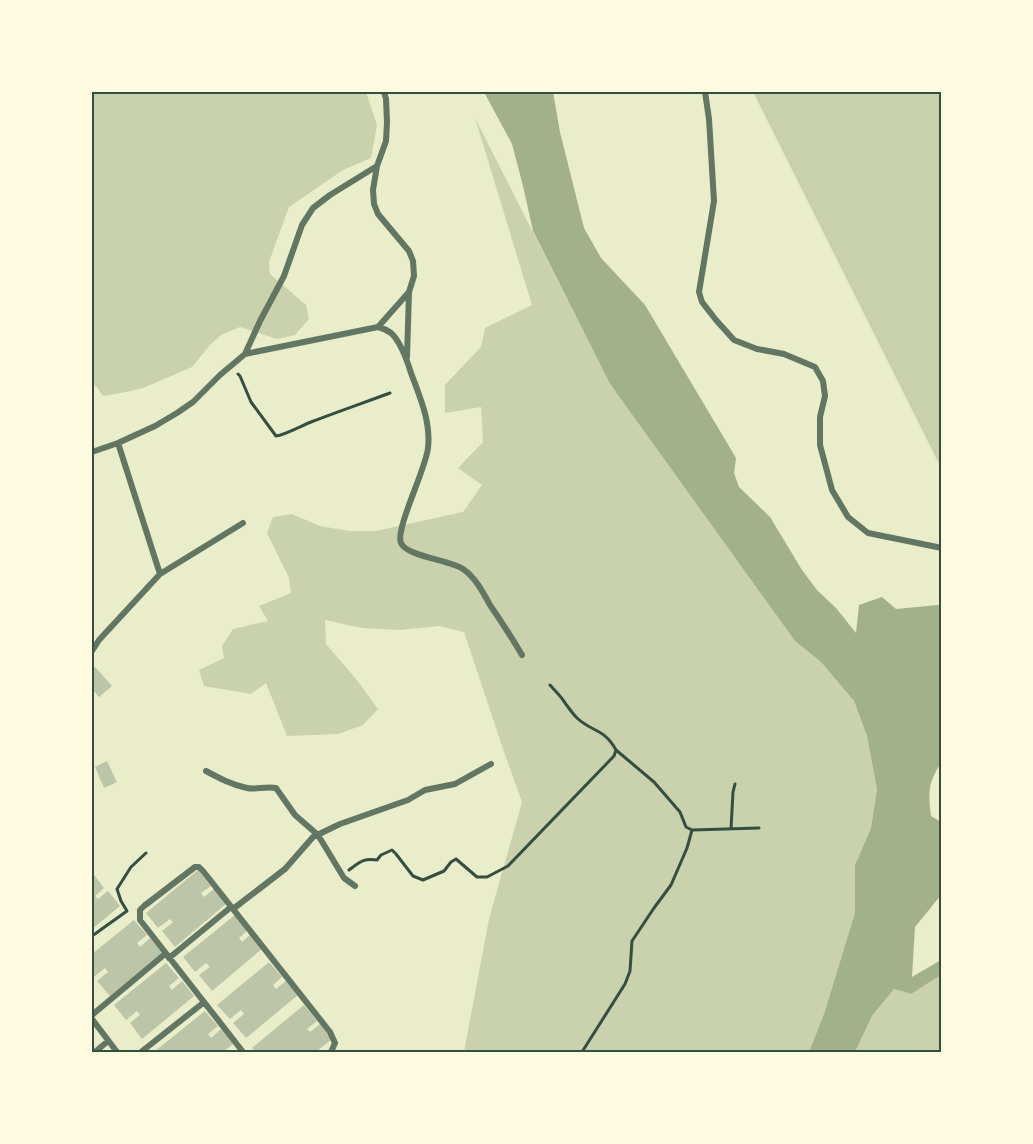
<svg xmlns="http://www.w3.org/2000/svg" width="1033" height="1144" font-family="Roboto,sans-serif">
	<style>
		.green { fill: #cad2ad }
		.water { fill: #a3b18a }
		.building { fill: #bcc5a7 }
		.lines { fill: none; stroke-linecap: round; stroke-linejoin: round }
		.path { stroke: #344e41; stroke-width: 3 }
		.minor { stroke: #617663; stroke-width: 6 }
		.neatline { fill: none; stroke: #344e41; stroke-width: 2 }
	</style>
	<rect width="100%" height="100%" fill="#e9edc9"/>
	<!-- green -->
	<path class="green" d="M92 92H366L377 125 371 158 343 170 289 207 269 262 270 274 306 305 309 319 295 335 277 339 240 327 221 335 210 345 192 367 143 388 121 393 103 396 96 386 92 387Z
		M753 92H941V468Z
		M475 118 610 384 795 641 821 662 854 701 867 736 877 789 871 828 855 865 856 913 825 1011 809 1052H464L489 919 522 802 503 749 464 632 439 626 400 630 362 628 325 620 326 644 357 680 378 709 363 725 338 734 287 736 266 683 251 694 204 686 199 670 224 658 222 646 233 629 268 621 259 606 291 593 289 578 267 533 273 517 292 514 320 526 349 531H376L463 512 482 485 458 468 483 442 481 407 445 413V385L481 347 485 328 532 305Z
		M941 975V1052H855L872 1016 894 989 911 994Z"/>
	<!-- water -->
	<path class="water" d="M484 92H553L560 132 584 228 601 258 645 305 736 458 734 473 739 487 770 517 802 570 817 590 836 608 856 633 859 605 882 597 896 609 938 605 941 606V763C928 783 928 792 931 816L941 822V895L915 927 912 977 941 960V975L911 994 894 989 872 1016 855 1052H809L825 1011 855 913V865L871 828 877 789 867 736 854 701 821 662 795 641 610 384 533 231 523 186 512 144Z"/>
	<!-- building -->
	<path class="building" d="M95 667 112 686 99 697 92 689V670Z
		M107 761 117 782 104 788 95 767Z
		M198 870 211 886 201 893 204 897 214 889 226 904 175 947 162 931 173 922 170 919 158 928 146 913Z
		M92 872 104 888 95 896 98 899 108 891 120 906 92 929Z
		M235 915 248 930 239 938 242 942 251 934 263 948 212 991 199 975 210 967 206 963 195 972 183 957Z
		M134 920 147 935 137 943 140 947 150 938 162 953 110 996 97 981 108 972 105 968 94 977 92 974V954Z
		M269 962 282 977 273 985 276 989 286 981 298 995 246 1038 233 1023 244 1014 241 1010 230 1019 217 1005Z
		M166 963 179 978 169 986 172 990 182 981 194 996 142 1039 130 1023 140 1015 137 1011 126 1020 114 1005Z
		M304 1005 317 1021 307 1029 310 1032 320 1024 332 1039 316 1052H256L252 1048Z
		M205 1011 218 1026 208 1034 211 1038 221 1029 233 1044 223 1052H154Z"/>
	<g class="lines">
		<!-- path -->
		<path class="path" d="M238 374 240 376 251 402 276 436C285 435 301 426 311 422 337 412 363 403 390 393
			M731 829 733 792 735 784
			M692 830 759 828
			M349 870C360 862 363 858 377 860L381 855 392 850 396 854 413 876 423 880 444 871 451 862 456 859 477 877H487L508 866 614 756 616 750C605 729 592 732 577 718 572 713 569 708 565 703 561 696 555 691 550 685
			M92 936 127 911 121 901 117 889 131 867 146 853
			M582 1052 625 984 630 971 632 941 654 908 671 885 687 848 692 830 686 827 680 812 654 782 616 750"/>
		<!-- minor -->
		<path class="minor" d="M705 92 709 119 714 201 699 292 702 302 716 320 734 340 757 349 784 354 815 367 823 381 825 396 820 417V445L832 490 848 517 868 533 942 548
			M378 327C382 328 387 330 391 333 401 342 407 360 411 373 420 397 431 422 428 448 426 469 395 529 401 543 406 556 449 560 463 569 475 577 483 592 490 605 501 621 512 638 522 655
			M245 354 378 327 409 292 414 276 413 261 409 251 378 214 374 204 373 190 377 166 386 141 387 122 386 99 384 92
			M407 357 409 292
			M118 443 160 574
			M92 452 118 443 155 426 177 413 193 402 220 375 245 354 260 321 284 276 302 225 313 208 330 195 377 166
			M92 651 99 640 160 574 243 523
			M206 771C219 778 232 785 247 788 256 790 265 786 276 788L295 815 318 835 344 878 355 886
			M233 909 285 869 313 837 340 824 408 800 425 790 455 784 491 764
			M169 958 231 907
			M92 1015 165 954
			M92 1019 117 1052
			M95 1052 108 1041
			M141 1052 203 1003
			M243 1052 140 920V910L144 906 195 867H199L203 871 330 1032 335 1043 331 1052"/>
	</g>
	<!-- border -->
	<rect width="1033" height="1144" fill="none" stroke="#fefae0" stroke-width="186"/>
	<rect x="93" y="93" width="847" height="958" class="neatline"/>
</svg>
